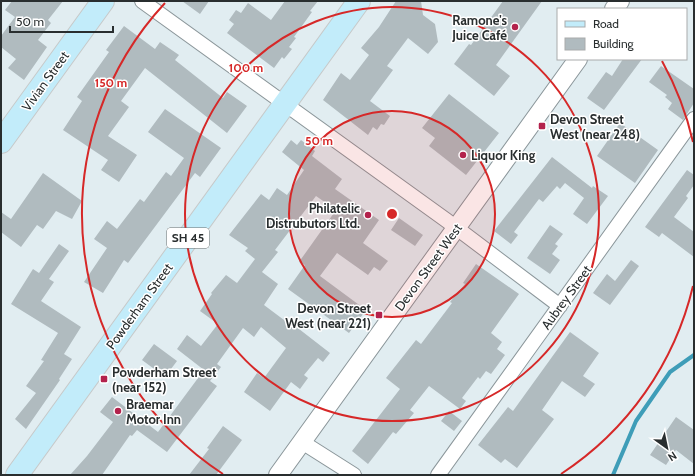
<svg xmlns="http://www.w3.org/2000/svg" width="695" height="476" font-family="Cabin,sans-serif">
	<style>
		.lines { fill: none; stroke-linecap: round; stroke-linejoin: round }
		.stream { stroke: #3e9db8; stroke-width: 4 }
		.building { fill: #b0bbbf }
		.minor-casing { stroke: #8b969a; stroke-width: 16 }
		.tertiary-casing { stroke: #8b969a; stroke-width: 20 }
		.primary-casing { stroke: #c7c9c9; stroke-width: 24 }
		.minor { stroke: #fff; stroke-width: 14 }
		.tertiary { stroke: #fff; stroke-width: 18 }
		.primary { stroke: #c2ecfa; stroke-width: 22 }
		.ring { fill: none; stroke: #d62828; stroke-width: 2 }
		.poi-dot { fill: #b3224c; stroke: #fff; stroke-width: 1.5 }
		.labels { text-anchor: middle; stroke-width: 3; stroke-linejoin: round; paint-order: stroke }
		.shield { fill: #fff; stroke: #696d6d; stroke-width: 1 }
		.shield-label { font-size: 12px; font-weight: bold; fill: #292e2f }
		.poi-label { font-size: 13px; font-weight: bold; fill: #292e2f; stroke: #fff; text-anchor: start }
		.street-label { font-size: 13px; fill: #292e2f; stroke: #fff }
		.centre { fill: #d62828; stroke: #fff; stroke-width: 2 }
		.ring-label { font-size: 12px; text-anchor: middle; font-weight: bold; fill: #d62828; stroke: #fff; stroke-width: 3; stroke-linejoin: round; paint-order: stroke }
	</style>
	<rect width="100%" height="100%" fill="#e1edf1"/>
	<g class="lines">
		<!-- stream -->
		<path class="stream" d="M613 475 636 421 670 372 694 355"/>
	</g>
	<!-- building -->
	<path class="building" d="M12 1H63L48 20 51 23 38 40 47 47 24 80 8 68 16 59 1 47V36L15 17 5 10Z
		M182 1H209L200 14Z
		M285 1H318L310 11 312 12 294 37 296 38 289 47 292 49 284 59 282 57 274 68 227 33 234 24 229 20 236 10 241 13 248 3 271 20Z
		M396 1H421L423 15 435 24 438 42 428 54 408 38 387 66 393 70 370 101 390 116 384 125 381 124 377 130 373 127 368 135 323 100 341 73 350 80 369 55 361 48 379 27Z
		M503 1H542L496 65 510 76 494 96 454 64 469 44 471 45Z
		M124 26 155 49 160 42 179 55 175 60 223 98 227 92 247 106 227 133 145 68 121 101 129 107 108 136 137 155 119 182 101 170 108 160 63 130 82 101 77 97 109 52 106 50Z
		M623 59H642L604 110 587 98 606 72 612 76Z
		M661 66 694 89V103L683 120 668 109 672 103 665 97 667 95 649 82Z
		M449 94 499 133 466 175 429 146 435 138 422 128Z
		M165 109 221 148 200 177 195 173 128 263 124 260 103 293 84 282 107 248 94 239 107 221 117 229 140 199 144 202 166 172 171 176 184 158 148 132Z
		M620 123 658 150 635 183 597 156Z
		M291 140 297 145 301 140 315 151 312 156 342 179 335 189 379 220 363 243 388 261 380 271 374 267 368 275 337 253 320 276 366 310 349 333 288 289 305 265 299 262 336 210 316 196 275 250 278 252 262 272 278 284 264 305 288 323 290 322 330 353 323 362 318 358 304 375 308 378 300 389 291 382 270 411 244 392 257 373 264 378 286 348 261 327 254 337 243 328 217 364 221 367 210 381 217 386 167 452 137 430 132 436 130 435 102 475H70L87 456 113 422 100 412 112 397 158 432 204 370 177 349 187 335 201 346 218 324 200 311 212 294 211 293 226 275 237 283 255 259 245 251 248 248 229 235 261 194 269 200 277 188 287 195 304 170 282 152Z
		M552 157 592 188 593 186 608 196 587 224 573 214 584 198 565 183 560 189 557 186 543 202 539 199 514 232 518 235 511 244 494 231Z
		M687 170 694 175V185L686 196 688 198 674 217 694 232V257L662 233 659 237 645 227Z
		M43 173 82 201 72 219 56 211 43 229 37 225 21 247 1 232V212L11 219Z
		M399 218 423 235 415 246 391 230Z
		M550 225 563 234 555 244 558 246 552 254 560 260 550 274 527 258Z
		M59 244 69 251 49 279 54 282 41 301 81 327 64 354 72 359 59 379 60 380 26 429 15 419 36 393 26 386 44 361 41 360 58 333 11 304 33 269 39 273Z
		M631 260 639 266 610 305 593 293 607 274 615 281Z
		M476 264 519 294 491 333 502 342 497 349 505 355 491 374 486 371 480 379 478 377 462 398 466 401 460 409 429 386 410 410 414 413 396 434 393 432 368 464 352 451 400 389 386 378 416 340 421 344 452 303 450 302 465 284 463 283Z
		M570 332 599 353 583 376 595 384 585 397 562 381 542 410 554 419 517 468 505 459 501 463 478 445 508 407 513 411Z
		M154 344 177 361 165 377 142 360Z
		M449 411 462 421 454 431 441 421Z
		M676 417 694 430V464L676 450 666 465 650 455Z
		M223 426 242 440 216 475H189L209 449 207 448Z"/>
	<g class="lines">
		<!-- minor casing -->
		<g class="minor-casing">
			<path id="minor" d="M142 1 446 220 560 306
				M302 442 354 475
				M438 475 694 119"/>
		</g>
		<!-- tertiary casing -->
		<g class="tertiary-casing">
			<path id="tertiary" d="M614 9 620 1
				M278 475 578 59"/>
		</g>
		<!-- primary casing -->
		<g class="primary-casing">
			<path id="primary" d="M1 142 103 1
				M17 475 359 1"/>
		</g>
		<!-- minor -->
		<use href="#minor" class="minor"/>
		<!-- tertiary -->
		<use href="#tertiary" class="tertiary"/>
		<!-- primary -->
		<use href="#primary" class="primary"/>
	</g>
	<!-- distance rings -->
	<circle cx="392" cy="214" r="103" fill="#d62828" fill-opacity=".12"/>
	<g class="ring">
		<circle cx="392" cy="214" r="103"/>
		<circle cx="392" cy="214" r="207"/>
		<path d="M693 286A310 310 0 0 1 561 474M223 474A310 310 0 0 1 165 3M662 61A310 310 0 0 1 693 142"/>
	</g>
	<!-- markers -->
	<g class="poi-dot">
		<circle cx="515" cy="27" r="4"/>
		<rect x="538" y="122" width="8" height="8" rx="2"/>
		<circle cx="463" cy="155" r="4"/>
		<circle cx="368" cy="215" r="4"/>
		<rect x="375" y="311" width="8" height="8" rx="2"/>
		<rect x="100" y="375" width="8" height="8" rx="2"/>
		<circle cx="118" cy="411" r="4"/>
	</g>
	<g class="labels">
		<!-- shield labels -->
		<rect class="shield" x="167" y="228" width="42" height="20" rx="3"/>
		<g class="shield-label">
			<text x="188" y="242">SH 45</text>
		</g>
		<!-- poi labels -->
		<g class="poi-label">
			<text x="507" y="25" text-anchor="end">Ramone's<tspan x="507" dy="15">Juice Café</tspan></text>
			<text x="550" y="124">Devon Street<tspan x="550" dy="15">West (near 248)</tspan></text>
			<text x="471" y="160">Liquor King</text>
			<text x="360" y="213" text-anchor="end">Philatelic<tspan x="360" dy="15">Distrubutors Ltd.</tspan></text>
			<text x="371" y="313" text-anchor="end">Devon Street<tspan x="371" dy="15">West (near 221)</tspan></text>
			<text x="112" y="377">Powderham Street<tspan x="112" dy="15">(near 152)</tspan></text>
			<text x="126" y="409">Braemar<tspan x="126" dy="15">Motor Inn</tspan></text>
		</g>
		<!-- street labels -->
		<g class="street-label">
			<text transform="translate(45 81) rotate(-54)" y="5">Vivian Street</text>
			<text transform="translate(428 267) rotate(-54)" y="5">Devon Street West</text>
			<text transform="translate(566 297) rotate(-54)" y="5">Aubrey Street</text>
			<text transform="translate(139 306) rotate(-54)" y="5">Powderham Street</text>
		</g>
	</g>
	<circle cx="392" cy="214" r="6" class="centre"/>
	<g class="ring-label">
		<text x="246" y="72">100 m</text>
		<text x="111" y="87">150 m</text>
		<text x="319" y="145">50 m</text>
	</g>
	<!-- border -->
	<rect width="695" height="476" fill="none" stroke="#292e2f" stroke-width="4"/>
	<!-- legend -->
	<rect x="557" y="8" width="130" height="52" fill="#ffffff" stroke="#a9abac"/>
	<rect x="565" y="21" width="20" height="6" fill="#c2ecfa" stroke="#a9abac"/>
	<text x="593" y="28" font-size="12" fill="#292e2f">Road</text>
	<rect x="565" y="38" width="20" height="12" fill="#b0bbbf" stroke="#a9abac"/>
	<text x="593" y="48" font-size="12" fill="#292e2f">Building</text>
	<!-- north arrow -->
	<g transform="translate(667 448) rotate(147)" stroke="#ffffff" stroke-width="3" paint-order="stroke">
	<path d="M0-3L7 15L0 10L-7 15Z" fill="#292e2f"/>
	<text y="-6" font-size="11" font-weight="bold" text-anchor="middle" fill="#292e2f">N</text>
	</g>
	<!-- scale -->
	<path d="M10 26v6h103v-6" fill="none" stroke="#292e2f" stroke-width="2"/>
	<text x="16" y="26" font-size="12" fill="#292e2f" stroke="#ffffff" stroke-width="3" paint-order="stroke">50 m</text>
</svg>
